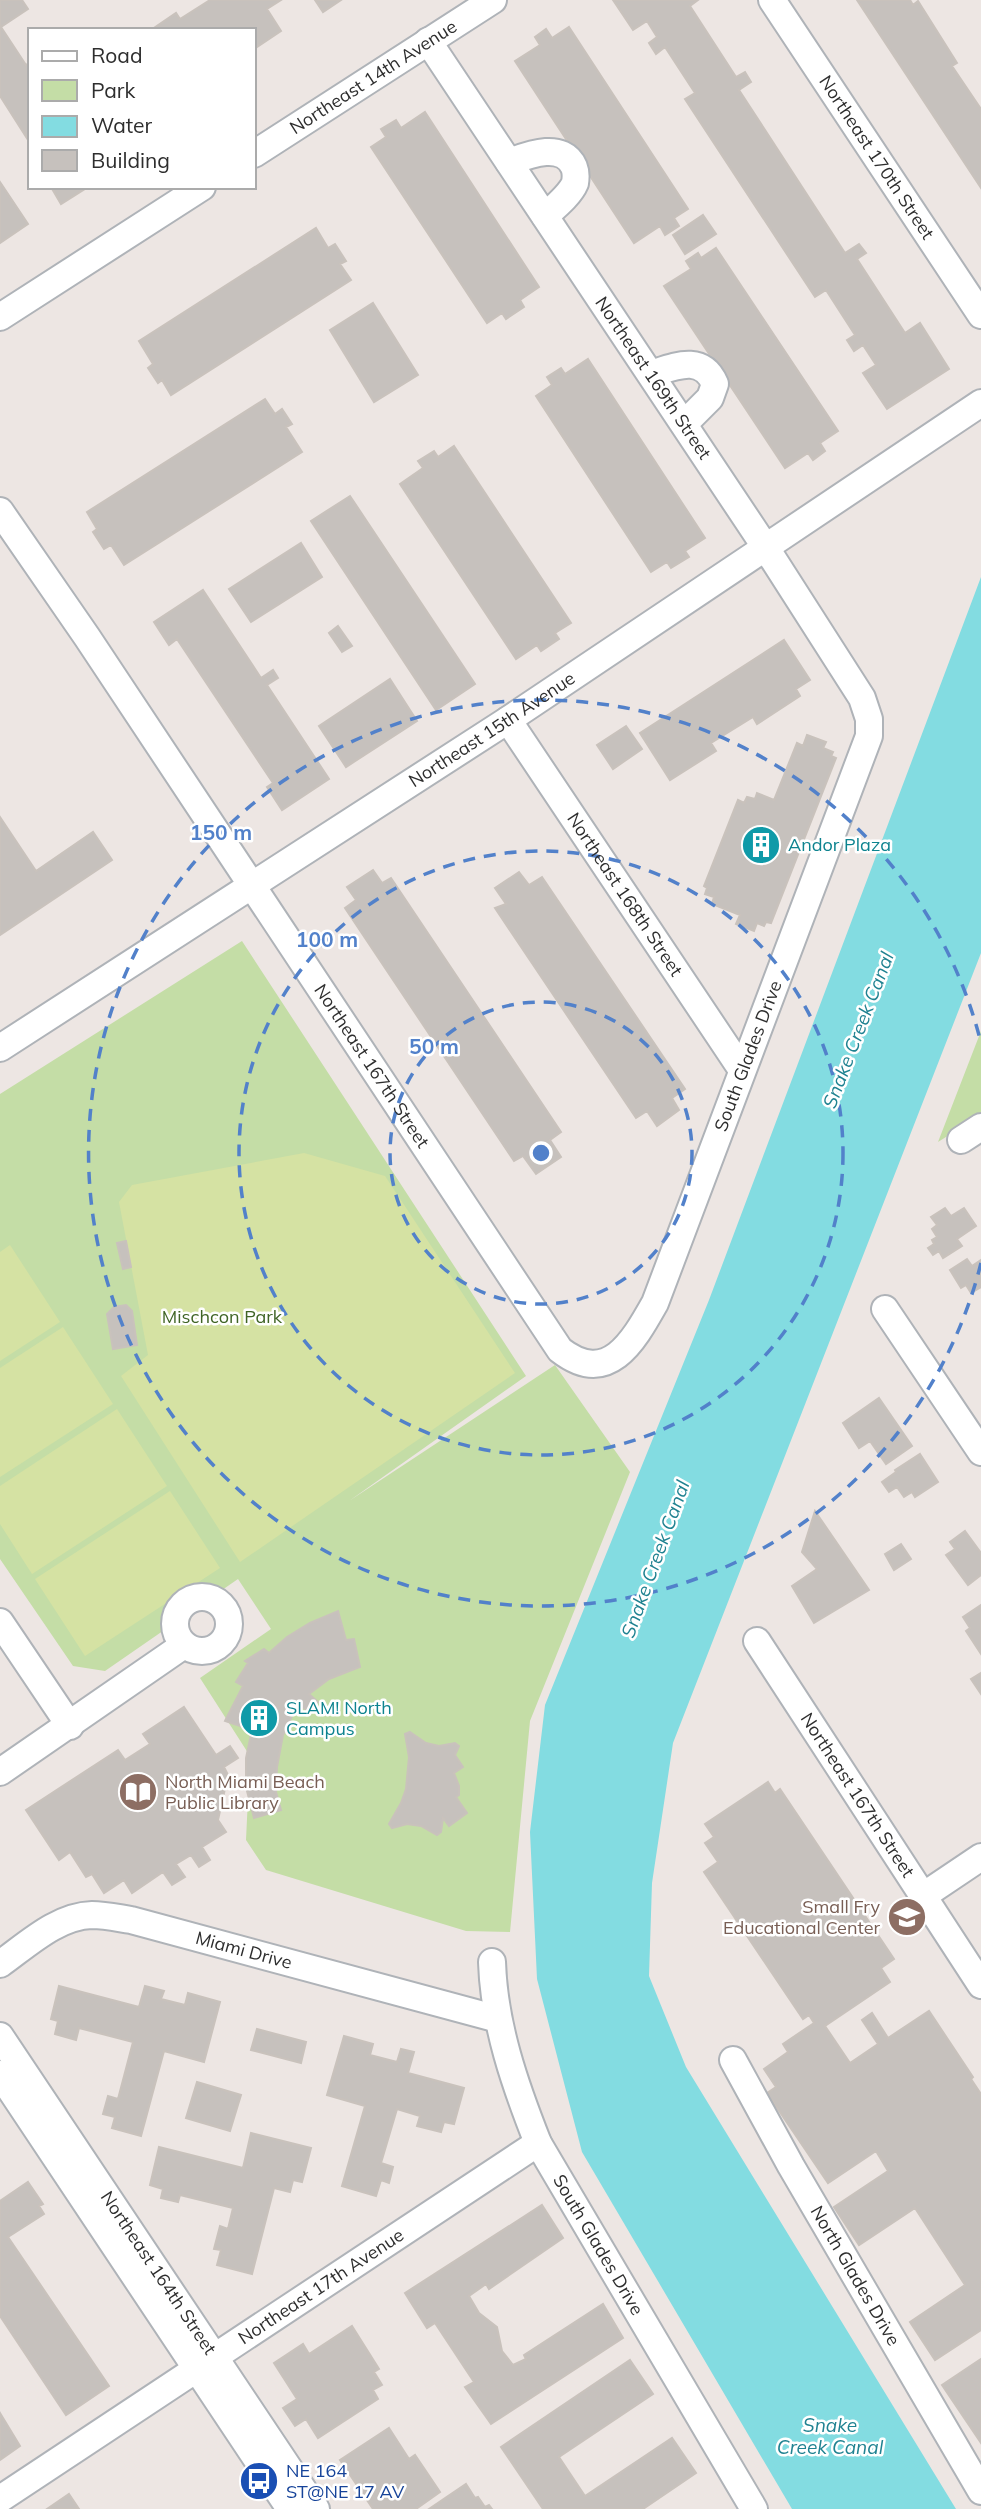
<svg xmlns="http://www.w3.org/2000/svg" width="981" height="2509" font-family="Mulish,sans-serif">
	<style>
		.green { fill: #c4dda6 }
		.pitch { fill: #d5e2a3 }
		.water { fill: #83dce1 }
		.building { fill: #c6c1bd; stroke: #c9c2bc; stroke-width: 2 }
		.lines { fill: none; stroke-linecap: round; stroke-linejoin: round }
		.minor-casing { stroke: #afb3b8; stroke-width: 30 }
		.minor { stroke: #fff; stroke-width: 26 }
		.ring { fill: none; stroke: #5281ca; stroke-width: 3.5; stroke-dasharray: 12 9 }
		.labels { text-anchor: middle; stroke-width: 5; stroke-linejoin: round; paint-order: stroke }
		.street-label { font-size: 18px; fill: #2e2e2e; stroke: #fff }
		.culture-label { font-size: 18px; fill: #0d838f; stroke: #fff; text-anchor: start }
		.park-label { font-size: 18px; fill: #3f6425; stroke: #fff }
		.education-label { font-size: 18px; fill: #785e54; stroke: #fff; text-anchor: start }
		.transit-label { font-size: 18px; fill: #164399; stroke: #fff; text-anchor: start }
		.water-label { font-size: 19px; font-style: italic; fill: #1f8291; stroke: #fff }
		.centre { fill: #5281ca; stroke: #fff; stroke-width: 3.5 }
		.ring-label { font-size: 21px; text-anchor: middle; font-weight: bold; fill: #5281ca; stroke: #fff; stroke-width: 5; stroke-linejoin: round; paint-order: stroke }
	</style>
	<rect width="100%" height="100%" fill="#ede6e3"/>
	<!-- green -->
	<path class="green" d="M242 941 526 1376 349 1501 555 1365 630 1472 530 1721 510 1932 466 1931 266 1870 246 1840 250 1756 200 1678 271 1629 238 1579 105 1671 73 1666 0 1559V1094Z
		M981 1031V1115L938 1142Z"/>
	<!-- pitch -->
	<path class="pitch" d="M304 1153 385 1176 515 1373 240 1562 121 1376 148 1355 119 1202 132 1185Z
		M10 1245 60 1322 0 1361V1252Z
		M63 1327 113 1404 0 1477V1368Z
		M117 1409 167 1486 32 1574 0 1524V1486Z
		M170 1491 220 1568 85 1656 35 1579Z"/>
	<!-- water -->
	<path class="water" d="M981 577V953L673 1743 652 1883 649 1976 686 2067 956 2509H792L582 2152 537 1979 530 1832 545 1705 709 1300Z"/>
	<!-- building -->
	<path class="building" d="M0 0H22L28 9 1 27 26 65 30 63V143L0 96Z
		M210 0H281L267 9 281 31 254 49V30H240L239 28 236 30H151L176 13 180 19Z
		M315 0H341L323 12Z
		M613 0H698L690 6 736 77 745 72 751 82 739 90 845 253 859 244 866 253 857 259 905 333 920 323 949 369 887 409 863 373 876 365 863 345 854 351 847 340 855 335 826 290 815 297 685 99 695 93 665 47 656 54 649 43 657 37 647 21 633 30Z
		M857 0H910L913 5 918 1 957 63 952 66 981 109V188Z
		M569 27 688 209 674 218 679 226 665 235 660 226 634 243 515 61 540 45 535 37 546 29 552 38Z
		M425 112 539 287 520 300 524 307 506 319 502 313 487 323 371 147 386 137 381 129 396 120 401 128Z
		M0 182 28 224 0 243Z
		M51 187H88L61 204Z
		M703 215 716 234 685 254 673 235Z
		M316 228 328 248 335 244 346 261 340 264 351 280 171 395 162 380 158 383 148 368 153 364 139 341Z
		M716 248 838 431 820 443 825 451 813 460 808 453 785 468 664 286 691 269 686 261 698 253 701 258Z
		M373 303 418 375 374 402 330 330Z
		M588 359 705 538 685 551 689 557 671 568 667 562 651 572 536 396 552 385 547 377 561 368 565 374Z
		M265 399 275 414 282 409 292 424 286 427 302 452 124 565 111 545 104 549 93 532 97 529 87 512Z
		M454 446 571 623 555 633 559 639 541 651 537 645 516 659 400 484 423 468 418 461 434 451 438 457Z
		M350 496 475 684 436 710 311 521Z
		M301 543 322 577 251 622 229 589Z
		M203 590 261 678 273 670 278 678 267 685 329 779 282 810 267 787 273 783 177 639 169 645 154 622Z
		M338 626 352 646 342 652 329 633Z
		M784 640 810 680 796 689 800 696 757 724 753 717 711 743 716 751 670 780 640 733Z
		M390 679 417 721 346 767 319 726Z
		M626 726 642 749 613 769 597 745Z
		M807 735 826 742 823 748 833 752 831 756 836 758 771 923 766 922 764 926 757 923 754 931 736 924 740 915 712 904 714 897 705 894 707 888 704 886 738 800 744 803 747 797 755 799 757 793 774 800 797 743 803 746Z
		M0 817 36 871 93 832 112 860 0 935Z
		M373 870 382 883 391 878 561 1132 550 1140 561 1157 536 1174 523 1156 514 1161 345 908 356 900 347 887Z
		M519 872 529 885 542 877 685 1089 672 1098 679 1110 657 1126 647 1111 636 1118 495 908 506 904 495 888Z
		M945 1208 951 1216 964 1208 976 1226 957 1239 962 1246 943 1258 939 1251 933 1255 928 1248 934 1244 932 1240 937 1237 932 1229 937 1225 931 1217Z
		M126 1241 131 1267 123 1269 117 1243Z
		M967 1259 972 1266 981 1260V1287L971 1293 966 1285 961 1288 950 1270Z
		M126 1305 132 1311 137 1345 113 1349 107 1314 114 1307Z
		M879 1398 912 1446 886 1464 870 1441 859 1448 843 1423Z
		M920 1454 938 1482 915 1497 912 1492 904 1497 897 1487 889 1492 882 1482 896 1472 895 1470Z
		M815 1511 869 1590 814 1623 792 1586 817 1569 802 1552Z
		M965 1531 981 1553V1575L968 1585 946 1555 955 1549 950 1542Z
		M901 1544 911 1559 894 1570 885 1554Z
		M981 1605V1654L966 1631 970 1628 963 1617Z
		M338 1611 346 1640 354 1639 360 1667 329 1679 309 1694 318 1702 310 1712 300 1706 293 1714 283 1735 277 1767 276 1792 281 1810 254 1818 246 1787V1758L252 1730 225 1721 243 1686 236 1682 248 1663 245 1661 264 1649 269 1653 287 1637 310 1623Z
		M981 1673V1694L971 1679Z
		M184 1707 216 1755 230 1746 238 1758 224 1767 228 1775 218 1820 226 1832 202 1847 210 1860 199 1867 191 1855 176 1864 185 1877 172 1885 163 1872 132 1893 124 1880 104 1893 92 1874 86 1877 70 1852 59 1860 26 1810 118 1750 125 1760 150 1744 143 1734Z
		M410 1732 426 1743 439 1746 455 1743 459 1746 455 1755 463 1767 454 1773 459 1786V1795L456 1797 467 1813 449 1826 443 1818 441 1832 437 1835 421 1826 407 1824 392 1828 389 1824 401 1803 406 1789 409 1757 405 1734Z
		M768 1782 775 1793 780 1789 894 1959 881 1968 890 1982 825 2026 850 2063 878 2044 862 2020 872 2013 888 2038 929 2011 973 2077 971 2079 981 2094V2330L935 2360 910 2322 965 2285 915 2208 859 2245 834 2207 888 2171 876 2151 828 2183 767 2093 776 2087 764 2069 788 2052 783 2044 814 2023 809 2015 803 2019 704 1872 718 1862 705 1843 714 1837 705 1824Z
		M59 1986 139 2007 145 1986 164 1991 161 1999 185 2005 188 1993 220 2002 204 2062 164 2051 141 2136 112 2128 115 2117 103 2114 108 2096 118 2099 133 2042 79 2028 76 2040 55 2034 58 2021 51 2019Z
		M257 2029 306 2042 301 2063 251 2050Z
		M344 2036 373 2044 370 2055 397 2062 401 2049 414 2052 408 2073 464 2088 454 2124 444 2122 441 2132 417 2126 420 2116 397 2109 381 2163 393 2167 389 2183 381 2180 376 2196 342 2186 365 2106 327 2095Z
		M197 2082 241 2095 230 2131 186 2118Z
		M251 2133 311 2148 302 2182 293 2180 290 2192 274 2188 252 2274 217 2265 221 2250 214 2249 220 2226 228 2229 233 2208 180 2195 178 2202 161 2198 163 2189 150 2185 159 2147 243 2168Z
		M28 2182 43 2204 39 2206 44 2214 8 2237 109 2386 66 2415 0 2316V2201Z
		M542 2205 563 2238 489 2289 486 2284 469 2296 479 2313 497 2327 502 2351 513 2365 526 2359 524 2355 603 2304 623 2338 491 2424 465 2387 474 2382 435 2323 427 2328 405 2293Z
		M352 2326 379 2369 374 2372 382 2385 373 2390 378 2399 318 2438 306 2419 295 2426 283 2408 297 2399 274 2363 303 2344 309 2354Z
		M981 2359V2443L942 2385Z
		M630 2360 653 2394 559 2457 585 2496 672 2438 696 2473 643 2509H543L501 2447Z
		M0 2413 20 2446 0 2460Z
		M389 2428 409 2459 415 2455 440 2492 416 2509H373L340 2460Z
		M466 2484 475 2498 478 2497 485 2507 489 2505 492 2509H429Z
		M69 2494 79 2509H47Z"/>
	<g class="lines">
		<!-- minor casing -->
		<g class="minor-casing">
			<g id="minor">
				<path id="s1" d="M772 0 981 315"/>
				<path id="s2" d="M254 154 493 0"/>
				<path d="M509 162C528 155 563 141 574 167 576 172 576 177 575 183 570 195 555 207 545 216"/>
				<path d="M0 317 202 187"/>
				<path d="M651 374C676 366 702 354 715 384L710 398 684 424"/>
				<path id="s3" d="M0 511 87 637 560 1350C608 1387 633 1342 655 1303L869 736V719L862 698 766 548 428 41"/>
				<path id="s4" d="M508 720 742 1070"/>
				<path id="s5" d="M0 1048 508 720 981 403"/>
				<path d="M961 1140 981 1127"/>
				<path d="M885 1309 981 1452"/>
				<circle cx="202" cy="1624" r="27"/>
				<path d="M0 1622 70 1726"/>
				<path id="s6" d="M757 1641 981 1985"/>
				<path d="M0 1772 184 1645"/>
				<path d="M923 1896 981 1857"/>
				<path id="s7" d="M492 1962C494 2025 515 2085 538 2143L754 2509"/>
				<path id="s8" d="M0 1964C27 1945 57 1916 92 1915 105 1915 118 1918 131 1920L498 2019"/>
				<path id="s9" d="M0 2036 316 2509"/>
				<path id="s10" d="M733 2060 791 2166 981 2491"/>
				<path d="M0 2074 290 2509"/>
				<path id="s11" d="M0 2499 538 2143"/>
			</g>
		</g>
		<!-- minor -->
		<use href="#minor" class="minor"/>
	</g>
	<!-- distance rings -->
	<g class="ring">
		<circle cx="541" cy="1153" r="151"/>
		<circle cx="541" cy="1153" r="302"/>
		<path d="M981 1263A453 453 0 1 1 981 1043"/>
	</g>
	<!-- icons -->
	<defs>
		<g id="building-disc" transform="scale(2.0125)"><circle r="9.5" fill="#0f9aa8" stroke="#fff"/><path d="M-4-6H4V6H1V3H-1V6H-4ZM-2.5-4.3h1.7v1.8h-1.7ZM.8-4.3h1.7v1.8H.8ZM-2.5-1h1.7V.8h-1.7ZM.8-1h1.7V.8H.8Z" fill="#fff"/></g>
		<g id="library-disc" transform="scale(2.0125)"><circle r="9.5" fill="#8d6e63" stroke="#fff"/><path d="M-6-4Q-3-5.5-.7-3.5V5Q-3 3-6 4ZM6-4Q3-5.5 .7-3.5V5Q3 3 6 4Z" fill="#fff"/></g>
		<g id="school-disc" transform="scale(2.0125)"><circle r="9.5" fill="#8d6e63" stroke="#fff"/><path d="M0-5L7-2L0 1L-7-2ZM-4 1L0 2.5L4 1V4Q0 6-4 4Z" fill="#fff"/></g>
		<g id="bus-disc" transform="scale(2.0125)"><circle r="9.5" fill="#1a4fb4" stroke="#fff"/><path d="M-5-6H5V4H4V6H2V4H-2V6H-4V4H-5ZM-3.5-4V0h7V-4ZM-3.5 1.2v1.5H-2V1.2ZM2 1.2v1.5H3.5V1.2Z" fill="#fff"/></g>
	</defs>
	<g fill-rule="evenodd">
		<use href="#building-disc" x="761" y="845"/>
		<use href="#building-disc" x="259" y="1718"/>
		<use href="#library-disc" x="138" y="1792"/>
		<use href="#school-disc" x="907" y="1917"/>
		<use href="#bus-disc" x="259" y="2481"/>
	</g>
	<g class="labels">
		<!-- street labels -->
		<g class="street-label">
			<text dy="6" stroke="none"><textPath href="#s2" startOffset="142">Northeast 14th Avenue</textPath></text>
			<text dy="6" stroke="none"><textPath href="#s1" startOffset="189">Northeast 170th Street</textPath></text>
			<text transform="translate(653 378) rotate(56)" y="6">Northeast 169th Street</text>
			<text dy="6" stroke="none"><textPath href="#s5" startOffset="586">Northeast 15th Avenue</textPath></text>
			<text dy="6" stroke="none"><textPath href="#s4" startOffset="210">Northeast 168th Street</textPath></text>
			<text dy="6" stroke="none"><textPath href="#s3" startOffset="1400">South Glades Drive</textPath></text>
			<text dy="6" stroke="none"><textPath href="#s3" startOffset="668">Northeast 167th Street</textPath></text>
			<text dy="6" stroke="none"><textPath href="#s6" startOffset="184">Northeast 167th Street</textPath></text>
			<text dy="6" stroke="none"><textPath href="#s8" startOffset="262">Miami Drive</textPath></text>
			<text dy="6" stroke="none"><textPath href="#s7" startOffset="306">South Glades Drive</textPath></text>
			<text dy="6" stroke="none"><textPath href="#s9" startOffset="285">Northeast 164th Street</textPath></text>
			<text dy="6" stroke="none"><textPath href="#s10" startOffset="248">North Glades Drive</textPath></text>
			<text dy="6" stroke="none"><textPath href="#s11" startOffset="385">Northeast 17th Avenue</textPath></text>
		</g>
		<!-- culture labels -->
		<g class="culture-label">
			<text x="788" y="851">Andor Plaza</text>
			<text x="286" y="1714">SLAM! North<tspan x="286" dy="21">Campus</tspan></text>
		</g>
		<!-- park labels -->
		<g class="park-label">
			<text x="222" y="1323">Mischcon Park</text>
		</g>
		<!-- education labels -->
		<g class="education-label">
			<text x="165" y="1788">North Miami Beach<tspan x="165" dy="21">Public Library</tspan></text>
			<text x="880" y="1913" text-anchor="end">Small Fry<tspan x="880" dy="21">Educational Center</tspan></text>
		</g>
		<!-- transit labels -->
		<g class="transit-label">
			<text x="286" y="2477">NE 164<tspan x="286" dy="21">ST@NE 17 AV</tspan></text>
		</g>
		<!-- water labels -->
		<g class="water-label">
			<text transform="translate(858 1030) rotate(-69)" y="7">Snake Creek Canal</text>
			<text transform="translate(655 1559) rotate(-70)" y="7">Snake Creek Canal</text>
			<text x="830" y="2432">Snake<tspan x="830" dy="22">Creek Canal</tspan></text>
		</g>
	</g>
	<circle cx="541" cy="1153" r="10" class="centre"/>
	<g class="ring-label">
		<text x="221" y="840">150 m</text>
		<text x="327" y="947">100 m</text>
		<text x="434" y="1054">50 m</text>
	</g>
	<!-- legend -->
	<rect x="28" y="28" width="228" height="161" fill="#ffffff" stroke="#ababab" stroke-width="2"/>
	<rect x="42" y="51" width="35" height="10" fill="#ffffff" stroke="#ababab" stroke-width="2"/>
	<text x="91" y="63" font-size="21" fill="#2e2e2e">Road</text>
	<rect x="42" y="80" width="35" height="21" fill="#c4dda6" stroke="#ababab" stroke-width="2"/>
	<text x="91" y="98" font-size="21" fill="#2e2e2e">Park</text>
	<rect x="42" y="116" width="35" height="21" fill="#83dce1" stroke="#ababab" stroke-width="2"/>
	<text x="91" y="133" font-size="21" fill="#2e2e2e">Water</text>
	<rect x="42" y="150" width="35" height="21" fill="#c6c1bd" stroke="#ababab" stroke-width="2"/>
	<text x="91" y="168" font-size="21" fill="#2e2e2e">Building</text>
</svg>
